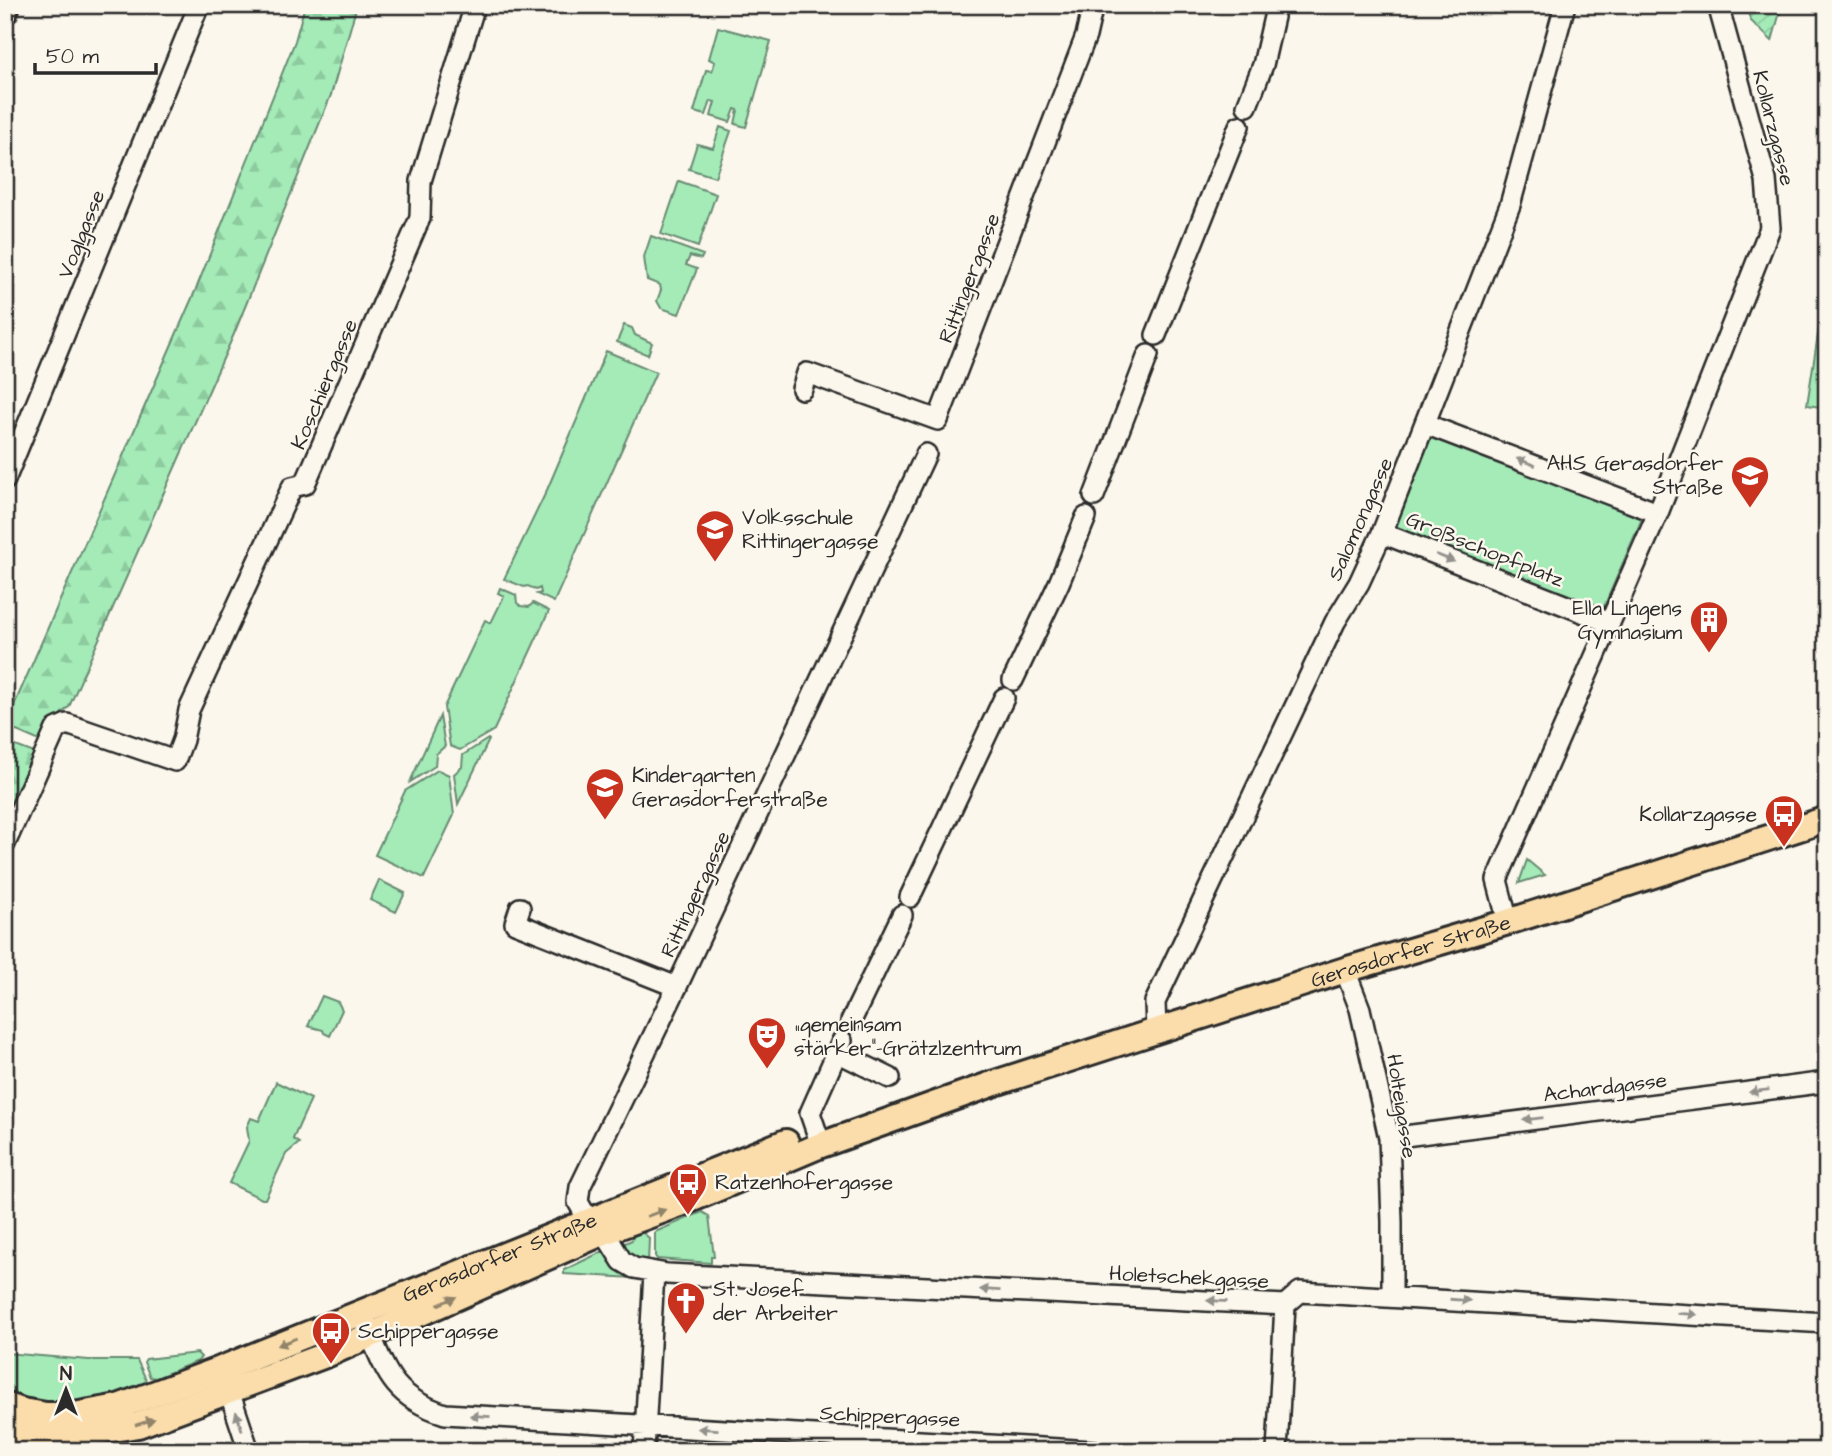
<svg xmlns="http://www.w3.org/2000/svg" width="1832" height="1456" font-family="'Architects Daughter',sans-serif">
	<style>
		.green { fill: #a4ebb8; stroke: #688b72; stroke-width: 2 }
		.forest { fill: url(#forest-firs); stroke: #688b72; stroke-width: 2 }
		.garden { fill: url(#garden-furrows); stroke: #688b72; stroke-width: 2 }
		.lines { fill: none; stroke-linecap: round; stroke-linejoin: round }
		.minor-casing { stroke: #2b2b2b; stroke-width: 24 }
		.major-casing { stroke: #2b2b2b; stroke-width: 30 }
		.minor { stroke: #fbf7ec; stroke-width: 19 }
		.major { stroke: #faddab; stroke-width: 24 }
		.oneway { fill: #93918c }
		.oneway2 { fill: #92846b }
		.labels { text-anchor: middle; stroke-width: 5; stroke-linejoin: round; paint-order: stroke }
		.street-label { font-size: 21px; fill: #2b2b2b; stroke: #fbf7ec }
		.poi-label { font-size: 21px; fill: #2b2b2b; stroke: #fbf7ec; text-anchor: start }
	</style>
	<defs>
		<pattern id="forest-firs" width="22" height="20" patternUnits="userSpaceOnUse" patternTransform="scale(1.75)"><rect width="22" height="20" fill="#a4ebb8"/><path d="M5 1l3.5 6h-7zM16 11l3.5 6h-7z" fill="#8dca9e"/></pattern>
		<pattern id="garden-furrows" width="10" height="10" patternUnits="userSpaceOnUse" patternTransform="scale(1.75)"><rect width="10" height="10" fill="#a4ebb8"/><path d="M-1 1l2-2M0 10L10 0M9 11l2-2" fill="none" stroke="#8dca9e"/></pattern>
	</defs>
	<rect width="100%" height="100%" fill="#fbf7ec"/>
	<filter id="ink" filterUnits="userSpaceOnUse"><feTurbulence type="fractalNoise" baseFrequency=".0143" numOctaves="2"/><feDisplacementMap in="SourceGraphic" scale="14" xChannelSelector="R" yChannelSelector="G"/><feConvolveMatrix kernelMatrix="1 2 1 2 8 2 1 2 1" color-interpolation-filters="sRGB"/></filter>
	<g filter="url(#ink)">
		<!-- green -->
		<path class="green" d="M718 27 771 41 746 127 735 124 738 110 735 109 730 122 711 116 715 102 711 101 706 115 694 112 706 70 712 71 715 62 709 59Z
			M720 127 731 131 715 177 689 169 697 144 713 148Z
			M679 181 716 194 698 247 661 234Z
			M651 236 703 255 701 259 690 256 686 265 697 269 679 314 661 308 657 301 661 290 660 285 647 280 644 257Z
			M1823 302 1827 303V408L1807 405Z
			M624 325 632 328 635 335 652 343 648 355 617 342Z
			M606 351 656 372 554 602 537 594 541 593 540 588 536 590 528 586 524 587 504 579 547 490Z
			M1431 431 1640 513 1641 521 1604 607 1600 611 1391 526Z
			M500 588 516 595 517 603 521 606 529 607 533 603 549 611 494 730 460 750 450 746 444 707 485 620 491 623 504 596 498 593Z
			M440 716 445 746 436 754 435 766 410 782Z
			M488 739 489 740 458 804 454 774 462 767 463 755Z
			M438 770 449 775 454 815 424 878 375 855 405 791Z
			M1527 860 1545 875 1519 883Z
			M379 880 405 893 396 912 370 900Z
			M322 996 338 1002 342 1010 330 1036 324 1033 323 1030 308 1026Z
			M276 1082 311 1099 293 1139 299 1143 286 1154 265 1199H262L229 1183 249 1141 247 1127 251 1118 259 1121Z
			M702 1212 709 1216 714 1257H711V1263L657 1259 655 1256V1232Z
			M642 1232 649 1238 648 1263C635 1261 625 1257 625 1243L632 1240 635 1233Z
			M606 1250 638 1276 634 1278 564 1274V1270Z
			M5 1353 89 1360H137L150 1388 103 1406 5 1401Z
			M197 1353 201 1357 198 1361 156 1378 150 1377 144 1362 146 1359Z
			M127 1432 132 1441 107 1451 102 1442 94 1441 69 1451H24L23 1441Z"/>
		<!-- forest -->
		<path class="forest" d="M305 5H357L331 95 234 334 69 707 57 718 42 742 5 726 196 289 295 41Z
			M5 742 37 754 5 826Z"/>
		<!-- garden -->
		<path class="garden" d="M1745 5H1782L1772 41 1751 21Z"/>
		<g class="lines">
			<!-- minor casing -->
			<g class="minor-casing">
				<path id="minor" d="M1247 106 1263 65 1274 17
					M1156 335 1239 126
					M802 389 807 373 938 420 1086 36 1093 5
					M1425 424 1658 513
					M926 454 673 995 580 1187 578 1202 589 1221 604 1232 622 1261 634 1268 667 1274 1285 1305 1300 1292 1827 1323
					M5 480 199 5
					M1094 496 1148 355
					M1382 533 1610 623
					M1013 680 1059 583 1086 517
					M5 844 56 729 67 724 175 761 183 740 189 710 292 487 305 484 420 218 421 181 475 5
					M910 897 1004 698
					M520 908 515 923 677 987
					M1508 922 1497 880 1658 513 1770 228 1766 180 1718 5
					M1345 970 1360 1009 1389 1138 1392 1222V1296
					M851 1021 902 915
					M1156 1031 1155 1002 1335 622 1359 583 1382 533 1510 205 1565 5
					M837 1052 890 1078
					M1389 1138 1827 1082
					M821 1145 810 1113 842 1041
					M366 1324C386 1372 392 1397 445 1414L1094 1451
					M225 1379 249 1451
					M15 1433 19 1451
					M83 1451 90 1448
					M644 1451 654 1273
					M1277 1451 1285 1305"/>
			</g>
			<!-- major casing -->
			<g class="major-casing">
				<g id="major">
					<path d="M5 11 7 5"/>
					<path id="s1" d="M5 1405 22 1411 46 1415H74L118 1407 221 1369 786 1142"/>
					<path id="s2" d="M5 1429 15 1433 71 1436 138 1425 328 1354 604 1232 683 1203 821 1145 995 1083 1345 970 1508 922 1827 819"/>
				</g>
			</g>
			<!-- minor -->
			<use href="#minor" class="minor"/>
			<!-- major -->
			<use href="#major" class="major"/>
		</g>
		<!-- one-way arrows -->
		<defs><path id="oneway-solid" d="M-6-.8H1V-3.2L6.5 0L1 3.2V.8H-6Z" transform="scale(1.75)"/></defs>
		<g class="oneway">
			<use href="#oneway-solid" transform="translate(1526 462) rotate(-159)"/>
			<use href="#oneway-solid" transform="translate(1445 558) rotate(22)"/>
			<use href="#oneway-solid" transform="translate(1759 1091) rotate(173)"/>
			<use href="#oneway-solid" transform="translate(1533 1119) rotate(173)"/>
			<use href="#oneway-solid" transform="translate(990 1290) rotate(-177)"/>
			<use href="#oneway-solid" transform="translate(1460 1300) rotate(4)"/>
			<use href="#oneway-solid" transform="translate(1217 1301) rotate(-177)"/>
			<use href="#oneway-solid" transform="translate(1687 1314) rotate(4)"/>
			<use href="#oneway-solid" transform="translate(480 1416) rotate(-177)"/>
			<use href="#oneway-solid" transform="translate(239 1421) rotate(-108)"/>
			<use href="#oneway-solid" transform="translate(708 1429) rotate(-177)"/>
		</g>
		<g class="oneway2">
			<use href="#oneway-solid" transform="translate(656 1213) rotate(-20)"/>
			<use href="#oneway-solid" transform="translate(447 1301) rotate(-24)"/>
			<use href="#oneway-solid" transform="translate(287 1342) rotate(158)"/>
			<use href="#oneway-solid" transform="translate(145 1422) rotate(-18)"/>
		</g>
	</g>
	<!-- icons -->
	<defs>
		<g id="school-pin" transform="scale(2.0125)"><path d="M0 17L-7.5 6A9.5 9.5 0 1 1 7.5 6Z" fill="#c8321e" stroke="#fbf7ec"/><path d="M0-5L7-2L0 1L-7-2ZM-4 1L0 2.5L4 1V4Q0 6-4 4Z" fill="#fff"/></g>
		<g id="building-pin" transform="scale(2.0125)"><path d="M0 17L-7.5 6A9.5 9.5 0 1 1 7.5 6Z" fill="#c8321e" stroke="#fbf7ec"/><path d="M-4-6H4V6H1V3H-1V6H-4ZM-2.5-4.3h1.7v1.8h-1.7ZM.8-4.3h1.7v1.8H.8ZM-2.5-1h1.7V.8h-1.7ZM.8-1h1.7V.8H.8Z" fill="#fff"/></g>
		<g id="bus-pin" transform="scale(2.0125)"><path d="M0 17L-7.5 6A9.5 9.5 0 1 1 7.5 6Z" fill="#c8321e" stroke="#fbf7ec"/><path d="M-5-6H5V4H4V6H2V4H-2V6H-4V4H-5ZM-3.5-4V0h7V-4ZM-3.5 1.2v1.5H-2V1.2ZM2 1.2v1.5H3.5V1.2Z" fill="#fff"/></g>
		<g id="theatre-pin" transform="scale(2.0125)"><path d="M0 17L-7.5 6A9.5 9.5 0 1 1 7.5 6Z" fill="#c8321e" stroke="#fbf7ec"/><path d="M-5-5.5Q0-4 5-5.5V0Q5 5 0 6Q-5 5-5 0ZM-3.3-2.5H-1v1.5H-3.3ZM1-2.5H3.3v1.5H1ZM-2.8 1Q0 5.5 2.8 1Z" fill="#fff"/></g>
		<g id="church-pin" transform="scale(2.0125)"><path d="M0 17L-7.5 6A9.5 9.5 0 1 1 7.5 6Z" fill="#c8321e" stroke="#fbf7ec"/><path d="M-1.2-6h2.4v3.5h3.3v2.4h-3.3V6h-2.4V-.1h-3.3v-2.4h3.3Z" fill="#fff"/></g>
	</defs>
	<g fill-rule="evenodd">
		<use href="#school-pin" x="1750" y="475"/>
		<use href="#school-pin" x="715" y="529"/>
		<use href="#building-pin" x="1709" y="620"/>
		<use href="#school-pin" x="605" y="787"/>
		<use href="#bus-pin" x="1784" y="814"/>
		<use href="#theatre-pin" x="767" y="1036"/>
		<use href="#bus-pin" x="688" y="1182"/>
		<use href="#church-pin" x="686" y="1301"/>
		<use href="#bus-pin" x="331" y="1331"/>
	</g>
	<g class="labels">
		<!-- street labels -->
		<g class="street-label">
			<text transform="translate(1774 128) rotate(76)" y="7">Kollarzgasse</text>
			<text transform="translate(81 234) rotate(-68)" y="7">Voglgasse</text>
			<text transform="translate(969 278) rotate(-69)" y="7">Rittingergasse</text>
			<text transform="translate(324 384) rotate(-67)" y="7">Koschiergasse</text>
			<text transform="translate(1360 519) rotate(-66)" y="7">Salomongasse</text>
			<text transform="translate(1485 549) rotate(22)" y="7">Großschopfplatz</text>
			<text transform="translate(695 894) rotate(-65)" y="7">Rittingergasse</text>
			<text dy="7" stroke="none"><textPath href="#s2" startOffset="1494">Gerasdorfer Straße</textPath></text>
			<text transform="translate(1605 1087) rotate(-7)" y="7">Achardgasse</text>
			<text transform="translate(1402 1106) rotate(81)" y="7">Holteigasse</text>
			<text dy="7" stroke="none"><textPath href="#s1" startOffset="525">Gerasdorfer Straße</textPath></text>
			<text transform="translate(1189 1277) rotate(3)" y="7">Holetschekgasse</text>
			<text transform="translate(890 1416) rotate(3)" y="7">Schippergasse</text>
		</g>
		<!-- poi labels -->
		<g class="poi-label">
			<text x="1723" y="470" text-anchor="end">AHS Gerasdorfer<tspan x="1723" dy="24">Straße</tspan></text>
			<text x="742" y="524">Volksschule<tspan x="742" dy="24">Rittingergasse</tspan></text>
			<text x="1682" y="615" text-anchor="end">Ella Lingens<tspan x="1682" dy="24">Gymnasium</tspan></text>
			<text x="632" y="782">Kindergarten<tspan x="632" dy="24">Gerasdorferstraße</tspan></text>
			<text x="1757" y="821" text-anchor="end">Kollarzgasse</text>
			<text x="794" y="1031">„gemeinsam<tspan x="794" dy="24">stärker“-Grätzlzentrum</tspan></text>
			<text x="715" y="1189">Ratzenhofergasse</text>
			<text x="713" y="1296">St. Josef<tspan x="713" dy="24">der Arbeiter</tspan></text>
			<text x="358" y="1338">Schippergasse</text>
		</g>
	</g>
	<!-- margin -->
	<rect width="1832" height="1456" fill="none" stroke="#fbf7ec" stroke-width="28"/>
	<rect x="14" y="14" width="1804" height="1428" fill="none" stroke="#2b2b2b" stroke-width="2.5" filter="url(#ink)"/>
	<!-- north arrow -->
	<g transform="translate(66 1390)" stroke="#fbf7ec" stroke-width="5" paint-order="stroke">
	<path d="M0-5L12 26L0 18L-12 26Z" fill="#2b2b2b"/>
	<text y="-10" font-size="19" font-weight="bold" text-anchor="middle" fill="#2b2b2b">N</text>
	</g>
	<!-- scale -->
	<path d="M35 63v10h121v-10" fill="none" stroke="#2b2b2b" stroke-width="3.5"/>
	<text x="46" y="63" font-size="21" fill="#2b2b2b" stroke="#fbf7ec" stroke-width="5" paint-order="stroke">50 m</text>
</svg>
